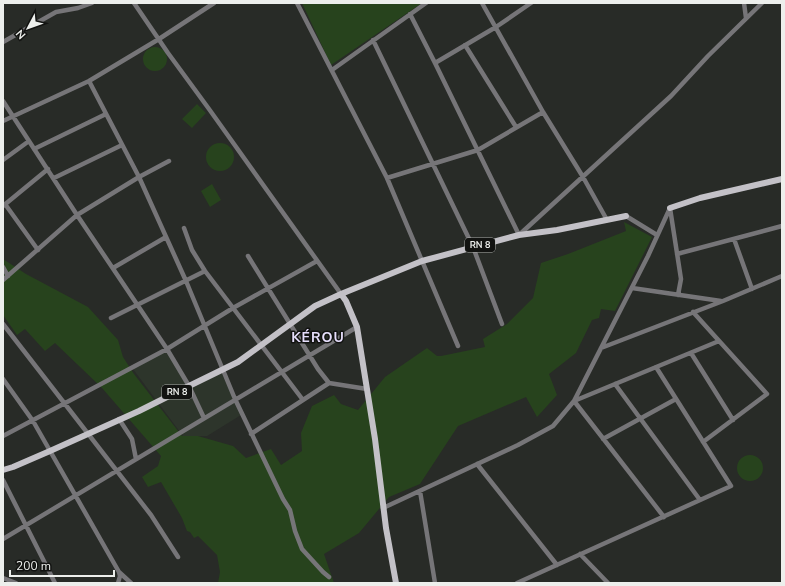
<svg xmlns="http://www.w3.org/2000/svg" width="785" height="586" font-family="'Nunito Sans',sans-serif">
	<style>
		.built { fill: #2d352b }
		.green { fill: #27431d }
		.lines { fill: none; stroke-linecap: round; stroke-linejoin: round }
		.minor { stroke: #767578; stroke-width: 4.5 }
		.major { stroke: #c3c1c7; stroke-width: 6 }
		.labels { text-anchor: middle; stroke-width: 3; stroke-linejoin: round; paint-order: stroke }
		.shield { fill: #121311; stroke: #abadaa; stroke-width: 1 }
		.shield-label { font-size: 9px; font-weight: bold; fill: #edefec }
		.district-label { font-size: 14px; font-weight: bold; letter-spacing: 1px; fill: #e6defb; stroke: #121311 }
	</style>
	<rect width="100%" height="100%" fill="#282b27"/>
	<!-- built -->
	<path class="built" d="M166 350 189 389 221 372 241 415 207 436H183L133 369Z"/>
	<!-- green -->
	<path class="green" d="M302 3H422L331 65Z
		M143 59a12 12 0 1 1 24 0a12 12 0 1 1-24 0Z
		M197 104 206 113 192 128 182 119Z
		M206 157a14 14 0 1 1 28 0a14 14 0 1 1-28 0Z
		M212 184 221 200 210 207 201 191Z
		M624 222 652 237 615 311 601 309 599 318 592 320 576 353 549 374 557 395 537 417 526 397 458 426 420 484 389 497 359 533 324 554 334 583H218L220 572 217 555 198 536 194 538 190 532 187 531 182 518 161 482 148 487 142 477 158 466 161 456 102 388 55 343 45 351 25 329 17 335 3 315V259L26 274 88 307 118 340 123 357 134 374 182 436H198L233 446 246 458 271 449 281 465 302 451 301 433 312 406 334 395 341 404 358 410 385 377 427 348 437 356H441L485 347 483 339 507 324 533 298 541 263 568 254 626 231Z
		M737 468a13 13 0 1 1 26 0a13 13 0 1 1-26 0Z"/>
	<g class="lines">
		<!-- minor -->
		<path class="minor" d="M134 3 168 53 209 109 341 294
			M297 3 387 178 458 346
			M482 3 543 112 583 177 607 220
			M744 3 746 18
			M410 14 435 63 519 235 671 96 708 56 762 3
			M373 40 473 247 502 324
			M3 42 56 12 78 8 92 3
			M465 45 516 127
			M435 63 496 27 531 3
			M332 70 426 3
			M89 81 139 177 186 281 235 399 283 499 290 510 295 531 302 549 323 572 329 577
			M3 101 77 215 167 349 189 386 204 418
			M3 121 89 81 159 39 214 3
			M34 149 106 114
			M3 160 29 141
			M54 178 122 145
			M387 178 478 150 543 112
			M5 204 38 250
			M3 206 48 169
			M670 208 681 279 678 295
			M626 216 657 235
			M184 228 192 250 205 271 303 400
			M734 239 752 289
			M677 254 782 226
			M248 256 318 369 329 383
			M3 267 8 276
			M113 268 166 237
			M3 280 77 215 139 177 169 161
			M632 288 721 301
			M693 312 767 394 703 442
			M111 318 205 271
			M3 324 151 515 178 557
			M601 348 723 301 782 276
			M691 353 733 420
			M3 379 33 421 119 572 131 583
			M615 384 700 500
			M119 419 132 439 136 459
			M251 434 329 383 367 389
			M3 436 167 349 233 308 317 261
			M603 439 676 399
			M477 464 557 565
			M3 480 55 583
			M420 491 435 583
			M383 508 518 445 553 426 574 401 648 256 670 208
			M664 517 574 401 719 341
			M3 539 357 327
			M580 554 608 583
			M3 578 16 583
			M118 583 120 576 119 572
			M517 583 731 486 656 367"/>
		<!-- major -->
		<path class="major" d="M670 208 700 198 782 179
			M341 294 346 301 357 327 375 439 386 528 396 583
			M3 470 13 467 50 451 139 411 189 386 238 362 315 306 341 294 422 261 519 235 557 230 626 216"/>
	</g>
	<g class="labels">
		<!-- shield labels -->
		<g class="shield">
			<rect x="465" y="238" width="30" height="14" rx="3"/>
			<rect x="162" y="385" width="30" height="14" rx="3"/>
		</g>
		<g class="shield-label">
			<text x="480" y="248">RN 8</text>
			<text x="177" y="395">RN 8</text>
		</g>
		<!-- district labels -->
		<g class="district-label">
			<text x="318" y="342">KÉROU</text>
		</g>
	</g>
	<!-- border -->
	<rect width="785" height="586" fill="none" stroke="#edefec" stroke-width="8"/>
	<!-- north arrow -->
	<g transform="translate(28 28) rotate(229)" stroke="#121311" stroke-width="3" paint-order="stroke">
	<path d="M0-3L7 15L0 10L-7 15Z" fill="#edefec"/>
	<text y="-6" font-size="11" font-weight="bold" text-anchor="middle" fill="#edefec">N</text>
	</g>
	<!-- scale -->
	<path d="M10 570v6h104v-6" fill="none" stroke="#edefec" stroke-width="2"/>
	<text x="16" y="570" font-size="12" fill="#edefec" stroke="#121311" stroke-width="3" paint-order="stroke">200 m</text>
</svg>
